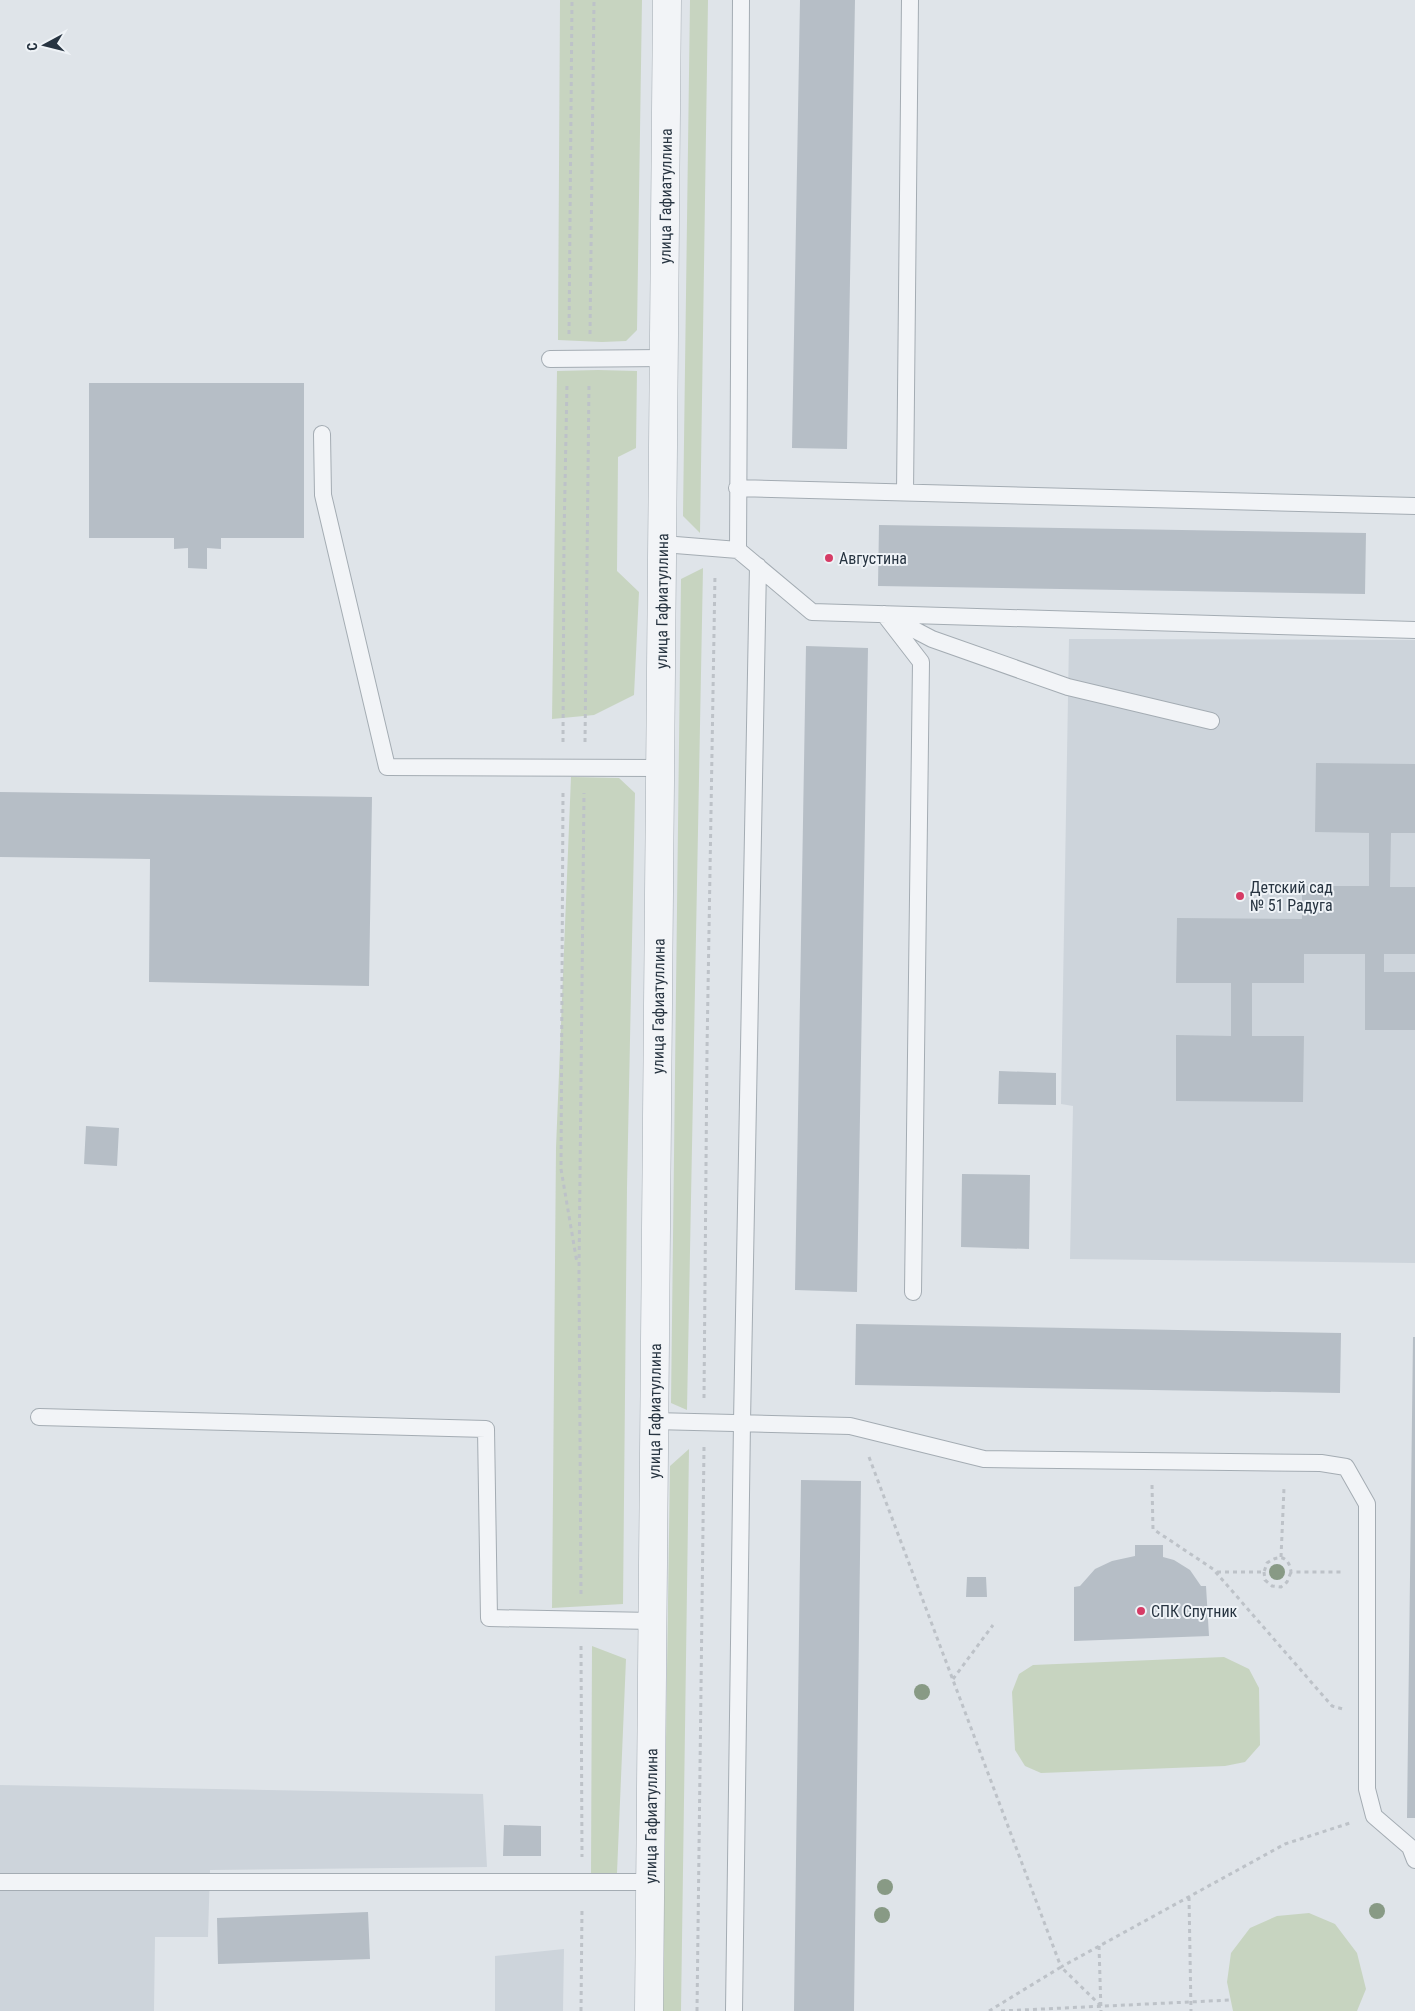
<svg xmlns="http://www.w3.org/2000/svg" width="1415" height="2011" font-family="'Roboto Condensed',sans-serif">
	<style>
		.built { fill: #cdd4db }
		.green { fill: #c7d4c0 }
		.building { fill: #b6bec6 }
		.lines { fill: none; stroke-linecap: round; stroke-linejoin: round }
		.service-casing { stroke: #a4acb3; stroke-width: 18 }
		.tertiary-casing { stroke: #a4acb3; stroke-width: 29 }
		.path { stroke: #bdc2c8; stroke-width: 3; stroke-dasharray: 4 4; stroke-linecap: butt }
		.service { stroke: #f2f4f7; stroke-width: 16 }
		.tertiary { stroke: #f2f4f7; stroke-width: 28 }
		.tree { fill: #889a85 }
		.poi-dot { fill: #d63c66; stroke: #eff3f7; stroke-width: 2 }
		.labels { text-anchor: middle; stroke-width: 4; stroke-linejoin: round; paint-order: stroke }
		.street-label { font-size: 16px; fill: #273441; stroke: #eff3f7 }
		.poi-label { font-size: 16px; fill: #273441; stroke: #eff3f7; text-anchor: start }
	</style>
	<rect width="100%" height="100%" fill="#dfe4e9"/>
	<!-- built -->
	<path class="built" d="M1069 639 1415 640V1263L1070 1259 1073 1106 1061 1104Z
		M0 1785 483 1794 487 1867 210 1870 208 1937H155L154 2011H0Z
		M564 1949 563 2011H495V1956Z"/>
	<!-- green -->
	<path class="green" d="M560 0H642L637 330 626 341 602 342 558 340Z
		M690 0H708L700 533 683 516Z
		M598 370 637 371 636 448 618 457 617 571 639 592 634 695 594 715 552 719 557 371Z
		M703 568 687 1410 671 1403 681 579Z
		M571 777 619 778 635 793 627 1188 623 1604 552 1608 556 1148Z
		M689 1449 681 2011H662L670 1466Z
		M592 1646 626 1659 617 1873 591 1874Z
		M1224 1657 1249 1669 1259 1688 1260 1745 1245 1762 1225 1766 1041 1773 1025 1766 1015 1750 1012 1692 1019 1674 1033 1665Z
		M1309 1913 1335 1924 1357 1953 1366 1989 1357 2011H1233L1227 1982 1231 1953 1250 1928 1277 1916Z"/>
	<!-- building -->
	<path class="building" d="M800 0H855L847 449 792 448Z
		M89 383H304V538H221V549L207 548V569L188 568V548L174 549V538H89Z
		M879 525 1366 533 1365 594 878 586Z
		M806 646 868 648 857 1292 795 1290Z
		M1316 763 1415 764V833H1391L1390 887H1415V954H1384V972H1415V1030H1365V954H1304V983H1252V1036H1304L1303 1102 1176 1101V1035L1231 1036V983H1176L1177 918 1302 919V886H1369V833L1315 832Z
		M0 792 372 797 369 986 149 982 150 859 0 857Z
		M999 1071 1056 1073V1105L998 1104Z
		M86 1126 119 1128 117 1166 84 1164Z
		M962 1174 1030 1175 1029 1249 961 1247Z
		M856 1324 1341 1333 1340 1393 855 1385Z
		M1413 1337H1415V1818H1407Z
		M801 1480 861 1481 854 2011H794Z
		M1135 1545H1163V1557L1174 1560 1190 1570 1201 1586H1206L1209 1636 1074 1641V1587L1080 1586 1095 1569 1112 1561 1135 1556Z
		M967 1577H986L987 1597H966Z
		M504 1825 541 1826V1856H503Z
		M368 1912 370 1959 218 1964 217 1918Z"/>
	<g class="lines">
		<!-- service casing -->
		<g class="service-casing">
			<path id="service" d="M550 359 664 358
				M322 434 323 495 387 767 660 768
				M737 488 1415 506
				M905 492 910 0
				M663 544 738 550 812 612 1415 630
				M738 550 741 0
				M884 614 921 662 913 1292
				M888 616 932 639 1068 687 1211 721
				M39 1417 486 1429 489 1618 653 1621
				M654 1421 850 1426 984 1459 1321 1463 1346 1467 1367 1504V1789L1374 1816 1410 1847 1415 1860
				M0 1882H650
				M734 2011 742 1422 758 566"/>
		</g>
		<!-- tertiary casing -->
		<g class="tertiary-casing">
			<g id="tertiary">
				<path id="s1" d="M649 2011 667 0"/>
			</g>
		</g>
		<!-- path -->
		<path class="path" d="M569 334 572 0
			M590 334 594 0
			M563 742 564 537 567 383
			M585 742 589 383
			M563 793 561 1169 577 1263
			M704 1398 707 1050 715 574
			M869 1457 1061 1967 1285 1844 1350 1823
			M1152 1485 1153 1529 1213 1569 1332 1706 1343 1709
			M1281 1557 1284 1488
			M1217 1572H1264L1267 1563C1279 1554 1289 1556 1291 1572H1342
			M1264 1572 1265 1580 1272 1586 1281 1587 1287 1582 1291 1572
			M581 1594 579 1273 584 793
			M581 1646 582 1857
			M953 1679 993 1625
			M1189 1897 1191 2011
			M1099 1946 1101 2011
			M581 2011 582 1908
			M697 2011 704 1447
			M989 2011 1061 1967 1100 2005
			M1001 2011 1231 2000"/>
		<!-- service -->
		<use href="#service" class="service"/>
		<!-- tertiary -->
		<use href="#tertiary" class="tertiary"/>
	</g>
	<!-- trees -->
	<g class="tree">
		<circle cx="1277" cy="1572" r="8"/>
		<circle cx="922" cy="1692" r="8"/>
		<circle cx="885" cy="1887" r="8"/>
		<circle cx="1377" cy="1911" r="8"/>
		<circle cx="882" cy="1915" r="8"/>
	</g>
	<!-- markers -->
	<g class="poi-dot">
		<circle cx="829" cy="558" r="5"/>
		<circle cx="1240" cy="896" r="5"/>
		<circle cx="1141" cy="1611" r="5"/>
	</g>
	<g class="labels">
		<!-- street labels -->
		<g class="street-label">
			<text dy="6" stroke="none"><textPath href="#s1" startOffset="1815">улица Гафиатуллина</textPath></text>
			<text dy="6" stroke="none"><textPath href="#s1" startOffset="1410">улица Гафиатуллина</textPath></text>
			<text dy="6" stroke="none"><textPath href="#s1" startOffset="1005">улица Гафиатуллина</textPath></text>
			<text dy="6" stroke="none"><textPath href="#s1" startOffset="600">улица Гафиатуллина</textPath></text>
			<text dy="6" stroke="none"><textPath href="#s1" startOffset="195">улица Гафиатуллина</textPath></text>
		</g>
		<!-- poi labels -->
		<g class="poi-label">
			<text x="839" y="564">Августина</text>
			<text x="1250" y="893">Детский сад<tspan x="1250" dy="18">№ 51 Радуга</tspan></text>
			<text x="1151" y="1617">СПК Спутник</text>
		</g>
	</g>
	<!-- north arrow -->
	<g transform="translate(45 45) rotate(263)" stroke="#eff3f7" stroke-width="4" paint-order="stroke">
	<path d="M0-4L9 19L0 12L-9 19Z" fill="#273441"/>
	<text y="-8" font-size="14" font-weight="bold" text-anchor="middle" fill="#273441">С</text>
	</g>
</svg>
